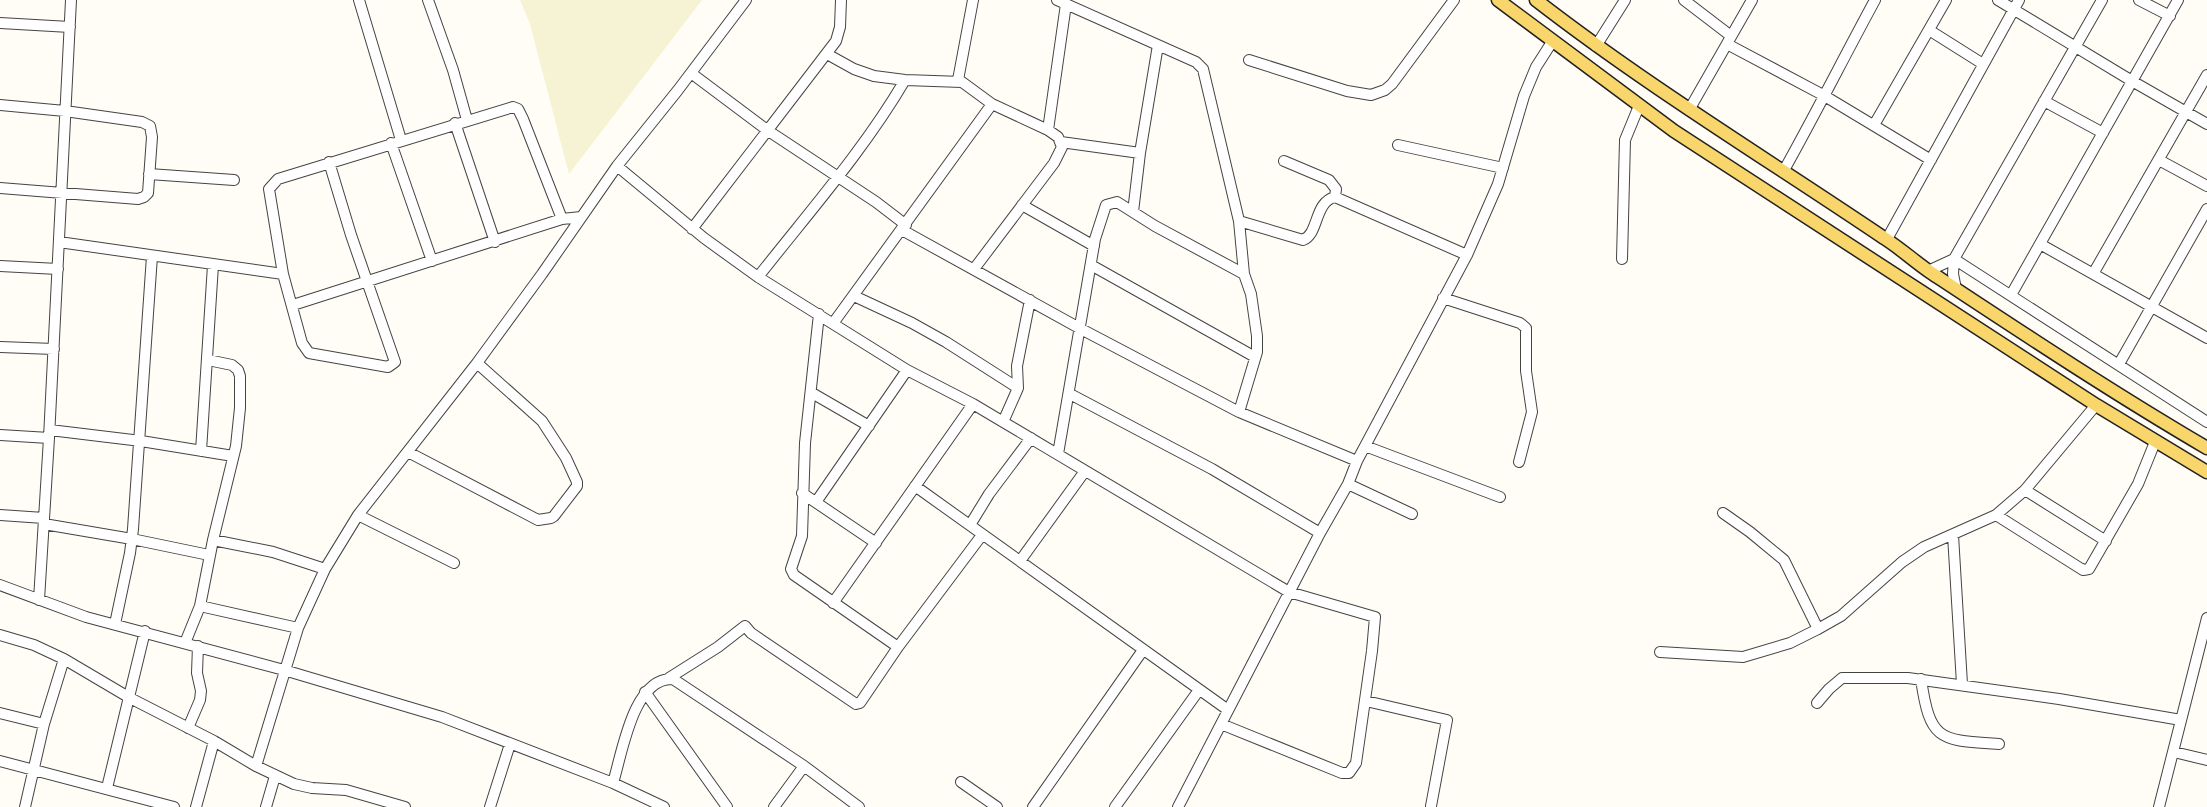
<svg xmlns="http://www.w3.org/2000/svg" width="2207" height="807" font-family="Spectral,serif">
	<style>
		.farmland { fill: #f6f3d4 }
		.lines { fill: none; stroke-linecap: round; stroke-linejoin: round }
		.minor-casing { stroke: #444; stroke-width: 12 }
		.major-casing { stroke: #222; stroke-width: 15 }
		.minor { stroke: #fff; stroke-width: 10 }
		.major { stroke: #f9d66b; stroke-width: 12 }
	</style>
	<rect width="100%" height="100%" fill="#fffdf5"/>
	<!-- farmland -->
	<path class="farmland" d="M520 0H702L569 174 530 24Z"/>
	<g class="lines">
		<!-- minor casing -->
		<g class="minor-casing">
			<path id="minor" d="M359 0 401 140
				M428 0 453 70 467 120
				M1057 0 1196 62 1203 69 1239 221 1244 274 1251 294 1257 336V352L1239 412
				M1684 0 1731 36
				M1998 0 2132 81 2207 124
				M2139 0 2170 16
				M0 23 70 27
				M1929 30 1983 64
				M1727 44 1823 95 1931 160
				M1596 46 1625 0
				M827 54 854 69 874 76 905 80 962 82 992 104 1048 130 1058 137 1062 147 1054 163 974 269
				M1249 60 1347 91 1371 95 1385 90 1392 84 1454 0
				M691 73 767 130 876 202 906 225
				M958 80 973 0
				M2044 101 2103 133
				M0 105 65 111 142 122 150 126 152 137 148 193 144 197 138 199 0 188
				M1689 110 1752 0
				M455 123 495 242
				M1874 125 1946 0
				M1048 130 1066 4
				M1061 142 1140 153
				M391 143 432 261
				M1398 145 1503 168
				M2159 160 2207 186
				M1284 161 1329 180 1336 189 1335 197
				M329 162 351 235 395 362 388 367 309 353 302 343 283 274 269 189 278 179 513 107 518 109 523 119 562 219
				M617 166 704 238 758 277 907 370 973 404 1289 592 1375 617 1372 651 1356 763 1349 773H1342L1221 724
				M1783 172C1815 115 1844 57 1875 0
				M149 174 234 180
				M1022 205 1094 246
				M1133 212 1140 153 1158 45
				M1239 221 1303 240C1319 234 1314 202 1335 197L1467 255
				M692 229 836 41 840 27 841 0
				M902 230 1081 329 1239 412 1357 461
				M1887 239 2019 0
				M59 242 283 274
				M2040 244 2207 338
				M1622 259 1625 140 1639 106
				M1954 259 2207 422
				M1091 265 1255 357
				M0 266 58 269
				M1928 271 1954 259
				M2093 274 2207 75
				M758 277C809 212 864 150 905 80
				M1956 289 1953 274 1954 259 2102 0
				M2011 295 2178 0
				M854 296 912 323 946 342 1018 388
				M1443 298 1520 323 1526 328V371L1532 412 1519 462
				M293 305 562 219 581 217
				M819 314 805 443 802 536 791 569 794 575 898 647
				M834 322 992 104
				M0 347 54 349
				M2119 364 2207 209
				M812 393 869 426
				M1070 394 1212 469 1320 533
				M1003 422 1018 388 1017 366 1030 300
				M50 430 141 441 233 456
				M0 435 49 438
				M1365 446 1500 497
				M201 451 213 265
				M408 452 538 520 551 518 554 516 577 486V482L566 458 542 421 477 363
				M1058 454 1095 239 1106 205 1117 202 1155 226 1244 274
				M1348 484 1412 514
				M915 486 1228 710
				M2025 490 2106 541
				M802 493 876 543
				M816 502 907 370
				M1723 513 1750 532 1784 560 1818 629
				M0 515 44 518
				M358 515 454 563
				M1996 515 2083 570 2089 569 2138 484 2155 442
				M44 524 132 539 209 555
				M970 525 989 494 1031 438
				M1953 535 1962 684
				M213 540 273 552 325 569
				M1020 561 1085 471
				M0 585 86 617 284 670 442 717 613 783 664 807
				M39 600 49 438 71 0
				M833 603 973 404
				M200 606 298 628
				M115 624 130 553 133 529 152 256
				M0 635 34 645 64 659 130 698 214 741 256 766 294 784 312 788 346 790 405 807
				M185 643 200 606 213 540 236 446 240 408V376L238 370 232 365 208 360
				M1660 652 1743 657 1790 643 1818 629 1841 616 1902 562 1924 547 1996 515 2025 490 2096 405
				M669 678 718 647 745 626 751 633 856 704 860 703 898 647 982 535
				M1921 679C1930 742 1940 740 1999 744
				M645 692 727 807
				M1366 701 1447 720 1431 806
				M1817 703 1829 689 1842 678H1908L2059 699 2181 720
				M0 713 44 724
				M188 728 200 700 201 691 197 673 198 646
				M2174 752 2207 760
				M0 761 174 807
				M256 766 298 628 325 569 358 515 477 363 542 274 617 166 678 90 746 0
				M961 782 997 807
				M613 783C622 754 633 677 673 679L804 766 859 807
				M107 788 145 631
				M25 807 44 724 64 659
				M196 807 214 741
				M266 807 275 776
				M490 807 510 744
				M774 807 804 766
				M1033 807 1143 650
				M1115 807 1199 690
				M1178 807 1320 533 1348 484 1357 461 1467 255 1498 184 1524 96 1536 67 1552 42
				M2159 807 2207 618"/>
		</g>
		<!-- major casing -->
		<g class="major-casing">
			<path id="major" d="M1498 0 1674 131 2096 405 2207 472
				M1536 0C1647 86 1767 159 1884 238 1900 248 1914 261 1930 272 2021 332 2113 393 2207 448"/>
		</g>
		<!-- minor -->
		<use href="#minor" class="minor"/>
		<!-- major -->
		<use href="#major" class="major"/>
	</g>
</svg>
